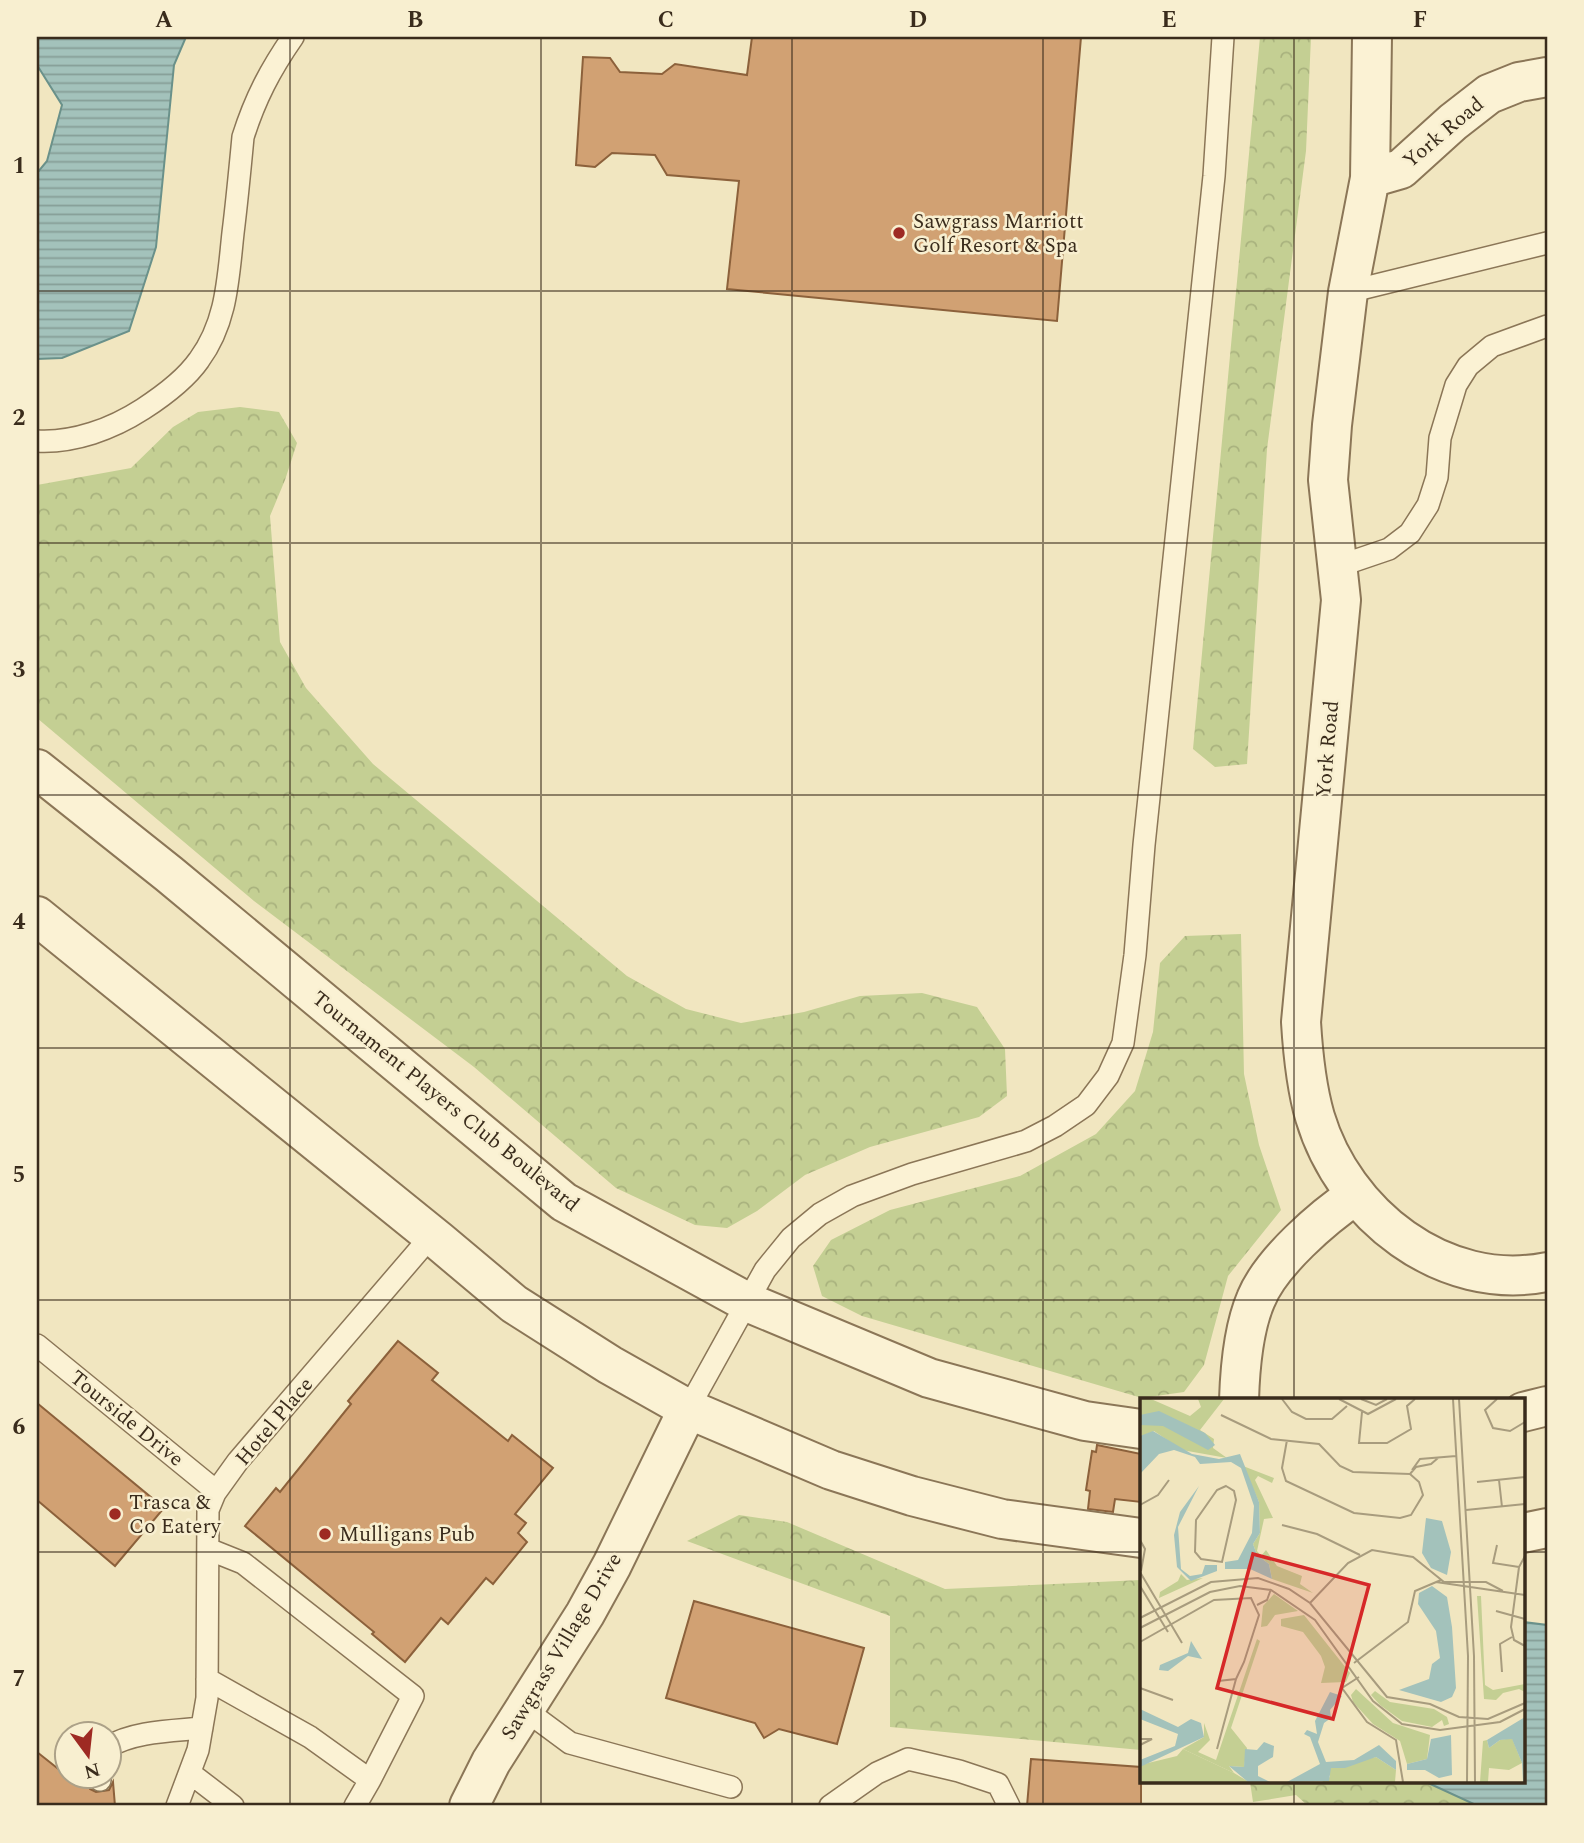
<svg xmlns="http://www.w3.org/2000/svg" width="1584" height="1843" font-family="Spectral,serif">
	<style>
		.forest { fill: url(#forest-crowns) }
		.water { fill: url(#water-rules); stroke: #6a918a; stroke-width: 2 }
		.building { fill: #d1a173; stroke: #8c613b; stroke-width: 2 }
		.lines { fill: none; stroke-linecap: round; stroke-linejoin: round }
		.lane-casing { stroke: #8b7657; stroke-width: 24 }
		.street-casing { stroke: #8b7657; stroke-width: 42 }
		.lane { stroke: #fbf2d4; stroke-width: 21 }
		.street { stroke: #fbf2d4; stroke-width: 38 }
		.grid { fill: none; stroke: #3a2c1c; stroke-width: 2; stroke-opacity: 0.55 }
		.poi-dot { fill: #9e2a23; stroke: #f8efd0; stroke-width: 2.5 }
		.labels { text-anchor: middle; stroke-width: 5; stroke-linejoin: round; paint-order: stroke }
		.street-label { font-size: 21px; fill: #3a2c1c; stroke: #f8efd0 }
		.poi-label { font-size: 21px; fill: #3a2c1c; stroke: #f8efd0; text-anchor: start }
		.inset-road { fill: none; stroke: #a89c7e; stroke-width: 2 }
		.view { fill: #d62828; fill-opacity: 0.15; stroke: #d62828; stroke-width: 3.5 }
		.inset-edge { fill: none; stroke: #3a2c1c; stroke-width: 3.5 }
		.neatline { fill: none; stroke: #3a2c1c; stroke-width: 2.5 }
		.grid-label { font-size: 23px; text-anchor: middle; font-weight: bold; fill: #3a2c1c }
	</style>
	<defs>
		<pattern id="forest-crowns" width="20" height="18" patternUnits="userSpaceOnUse" patternTransform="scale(1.75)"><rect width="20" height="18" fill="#c4cf93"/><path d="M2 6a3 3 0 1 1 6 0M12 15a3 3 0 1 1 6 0" fill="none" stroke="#a9b27e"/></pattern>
		<pattern id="water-rules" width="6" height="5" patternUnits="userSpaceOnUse" patternTransform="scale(1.75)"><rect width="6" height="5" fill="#a3c2bb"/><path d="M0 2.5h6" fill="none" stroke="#869e97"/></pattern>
	</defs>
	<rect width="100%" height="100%" fill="#f1e6c0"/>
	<!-- forest -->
	<path class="forest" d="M1260 37H1311L1306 151 1267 449 1247 764 1215 767 1193 749Z
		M240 407 279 412 297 443 285 480 270 516 280 642 306 688 373 764 627 976 686 1009 741 1023 804 1012 860 996 922 993 977 1007 1005 1049 1007 1096 979 1117 870 1147 805 1175 757 1211 727 1228 695 1225 616 1188 474 1067 254 901 37 718V485L131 468 173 427 198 412Z
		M1241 934 1244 1074 1259 1145 1281 1210 1228 1276 1204 1365 1184 1392 1142 1398 862 1316 822 1296 813 1266 831 1240 890 1210 1020 1176 1096 1134 1135 1091 1153 1032 1160 963 1185 936Z
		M739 1515 787 1522 945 1589 1141 1580V1750L890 1727V1616L687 1541Z
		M1250 1782H1426L1478 1806H1308L1296 1795 1253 1802Z"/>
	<!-- water -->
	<path class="water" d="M37 37H186L174 65 156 247 129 331 62 358 37 359V173L47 161 62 105 37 65Z
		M1523 1622 1547 1625V1806H1478L1426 1782H1523Z"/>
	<!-- building -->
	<path class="building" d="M752 37H1081L1057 321 727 289 739 181 667 175 655 155 612 153 595 167 576 165 583 57 610 58 620 72 662 74 675 64 747 75Z
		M398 1341 438 1373 432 1380 508 1441 512 1435 553 1468 515 1514 526 1523 518 1533 527 1542 493 1584 486 1578 448 1624 441 1618 405 1662 372 1634 374 1632 245 1526 276 1488 280 1492 351 1404 348 1401Z
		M37 1403 164 1508 115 1566 37 1500Z
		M1097 1445 1141 1454V1502L1115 1499 1113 1512 1088 1509 1090 1491 1086 1490 1092 1451 1096 1452Z
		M694 1601 864 1648 837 1744 779 1729 764 1738 755 1723 666 1698Z
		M37 1752 76 1783 87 1782 90 1789 96 1792 109 1790 113 1782 115 1806H37Z
		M1031 1759 1141 1767V1806H1027Z"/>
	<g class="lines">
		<!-- lane casing -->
		<g class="lane-casing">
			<path id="lane" d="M1348 292 1547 243
				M37 441C74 443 112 429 143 409 163 396 185 380 199 360 227 322 228 279 233 233 237 201 240 169 243 137 255 99 270 70 293 37
				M1339 566 1389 549 1410 533 1428 505 1437 477 1440 438 1456 385 1468 366 1492 346 1547 326
				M37 1345 216 1491
				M688 1409 765 1270 791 1238 820 1214 852 1196 912 1174 1026 1141 1055 1126 1086 1105 1108 1076 1123 1043 1135 955 1144 845 1214 176 1223 37
				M207 1679 310 1737 370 1780 413 1696 243 1563 208 1549
				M524 1709 570 1743 731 1787
				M108 1747C134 1731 173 1731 202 1728
				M190 1773 233 1806
				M99 1776 100 1780
				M177 1806 198 1750 207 1698 208 1510 215 1493 238 1461 432 1235
				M355 1806 370 1780
				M830 1806 877 1773 908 1759 959 1771 998 1784 1009 1806"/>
		</g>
		<!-- street casing -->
		<g class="street-casing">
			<path id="street" d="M1547 77 1519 82 1489 94 1453 122 1401 169 1370 178 1348 292 1332 425 1328 480 1341 600 1301 1022C1303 1055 1306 1086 1315 1117 1344 1214 1443 1293 1547 1272
				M1370 178 1372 37
				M37 769 169 874 564 1202 747 1302 929 1378 1085 1421 1141 1429
				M37 916 439 1241 514 1304 610 1365 688 1409 831 1470 912 1496 1002 1519 1141 1538
				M1239 1400C1240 1368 1243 1329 1256 1299 1271 1262 1323 1217 1356 1195
				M1523 1412 1547 1406
				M1523 1533 1547 1528
				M469 1806 491 1762 585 1614 612 1565 688 1409"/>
		</g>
		<!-- lane -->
		<use href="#lane" class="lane"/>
		<!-- street -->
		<use href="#street" class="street"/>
	</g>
	<!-- grid -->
	<path class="grid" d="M290 37V1806M541 37V1806M792 37V1806M1043 37V1806M1294 37V1400M37 291H1547M37 543H1547M37 795H1547M37 1048H1547M37 1300H1547M37 1552H1141M1523 1552H1547M1294 1782V1806"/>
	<!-- markers -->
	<g class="poi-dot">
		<circle cx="899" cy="233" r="7"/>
		<circle cx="115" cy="1514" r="7"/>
		<circle cx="325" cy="1534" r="7"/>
	</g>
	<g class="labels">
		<!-- street labels -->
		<g class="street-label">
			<text transform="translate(1443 132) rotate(-40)" y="7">York Road</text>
			<text transform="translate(1327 749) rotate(-85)" y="7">York Road</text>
			<text transform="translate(446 1101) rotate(39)" y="7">Tournament Players Club Boulevard</text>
			<text transform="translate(127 1418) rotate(39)" y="7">Tourside Drive</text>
			<text transform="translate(274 1421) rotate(-50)" y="7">Hotel Place</text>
			<text transform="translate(561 1646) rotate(-59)" y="7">Sawgrass Village Drive</text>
		</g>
		<!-- poi labels -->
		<g class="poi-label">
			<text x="913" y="228">Sawgrass Marriott<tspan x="913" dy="24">Golf Resort &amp; Spa</tspan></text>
			<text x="129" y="1509">Trasca &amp;<tspan x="129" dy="24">Co Eatery</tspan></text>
			<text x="339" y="1541">Mulligans Pub</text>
		</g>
	</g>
	<!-- overview -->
	<g transform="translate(1140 1398)">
		<rect width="385" height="385" fill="#f1e6c0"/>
		<path d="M0 1H11L50 18 61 9 58 1H84L60 32 74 41 73 50 87 60 42 52 14 33 2 38ZM43 351 94 375 109 384H0V367L37 358Z" fill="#c4cf93"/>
		<path d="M103 68 134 80 132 85 118 78 115 82 133 120 124 121 117 153 121 158 126 152 137 168 162 178 160 186 173 195 132 181 129 166 117 157 113 146 120 135 119 104ZM41 176 47 182 63 180 19 200 20 194 38 183ZM134 196 158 213 135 217 127 228 121 229 123 208ZM337 198H341L345 287 353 292 385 286V294L379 291 363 295 356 302 344 301ZM164 217 210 275 206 284 181 285 185 269 181 258 163 234 141 228V221ZM117 241 120 243 91 330 107 350 104 369 89 368 94 375 43 351 64 339V325L70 342 58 354 76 362ZM216 291 253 325 290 337 287 361 267 366 260 343 233 326 213 304 211 297ZM235 293 250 304 294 311 307 319 309 326 304 328 302 322 292 329 262 323 240 307 231 297ZM372 340 382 365 369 372 349 370 348 384H340L343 343 347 342 349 350 360 342ZM236 359 256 372 255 384H182L190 379V370Z" fill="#c4cf93"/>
		<path d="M19 13 65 35 75 47 68 52 23 28 0 27V17ZM13 33 52 56 79 61 100 56 119 104 120 135 113 146 117 157 129 166 132 181 110 171H85V164L98 162 112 135 114 108 101 70 91 64 60 66 55 59 34 52 19 56 0 76V38ZM59 88 38 129 41 171 50 178 62 176 65 167H77V173L51 183 37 169 34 137 40 114ZM286 120 302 123 311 154 307 177 291 170 282 155ZM292 188 307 199 312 229 316 290 312 299 301 304 259 292 289 281 292 266 300 260 296 233 278 206 279 195ZM51 243 62 261 48 258 28 273 19 272 20 267 48 255ZM190 294 202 298 190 312 191 320 184 325 178 344 186 364 214 362 239 347 256 363V372L236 359 205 370H191L189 383 147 384 180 366 170 339 164 336 167 332 177 336 175 323ZM0 311 38 329 51 321 61 325 64 339 0 369V362L35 348 38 336 0 321ZM385 319V384H383L382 365 372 341 360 342 349 350 347 342ZM311 337 312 377 299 380 285 372H267V366L287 361 291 341ZM124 344 134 348 133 359 118 368V378L130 384H108L89 368 104 369 105 351 117 352Z" fill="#a3c2bb"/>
		<path class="inset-road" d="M142 1 152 14 166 21H192L207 8M199 1 228 16 256 1M221 1 236 7 247 1M313 1 328 258 327 384M319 1 334 258 335 384M357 1 345 12 353 30 370 33 385 24M222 14 219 45H247L271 31 267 8 275 1M81 17 131 41 179 46 200 68 213 74 270 76 276 69 291 66 298 60M147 42 142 70 146 83 214 115 260 120 271 117 283 97 279 84 270 76M272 72 280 61 316 58M359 82 362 109M337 84 385 79M86 88 94 93 96 102 82 164 61 161 55 154 56 122 77 92ZM0 107 18 97 29 82M326 112 385 106M142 127 177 136 220 157M0 142 5 151 1 173M357 147 353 165 379 169M385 158 379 169 371 229 374 242 385 248M0 174 42 245M296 184 385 197M0 188 28 234M170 205 208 165 232 152 273 159 304 184H346L363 193M117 207 127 202 131 191M356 213 385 221M0 220 71 184 118 180 149 191 170 205 247 299 290 306 319 319 348 321 385 305M0 230 70 194 100 188 131 192 175 222 233 303 262 326 300 332 360 324 385 311M0 244 74 202 111 200 119 217 104 264 96 281 78 283M214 265 268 224 275 193 301 182M362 274 360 246 372 239M219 279 202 290 227 324 256 342 263 384M0 290 33 302M0 341H12L0 347M77 351 96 281"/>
		<path class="view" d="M113 156 229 187 193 321 77 290Z"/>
		<rect width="385" height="385" class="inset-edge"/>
	</g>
	<!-- border -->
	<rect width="1584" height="1843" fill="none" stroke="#f8efd0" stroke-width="77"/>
	<!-- north arrow -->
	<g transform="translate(88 1755) rotate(165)"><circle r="33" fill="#f8efd0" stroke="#aca188" stroke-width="2"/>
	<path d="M0-5L12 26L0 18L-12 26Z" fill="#9e2a23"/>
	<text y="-10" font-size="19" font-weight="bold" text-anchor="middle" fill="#3a2c1c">N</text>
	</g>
	<rect x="38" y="38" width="1508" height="1766" class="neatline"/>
	<g class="grid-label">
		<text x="164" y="27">A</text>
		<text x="415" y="27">B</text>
		<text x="666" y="27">C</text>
		<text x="918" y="27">D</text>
		<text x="1169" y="27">E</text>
		<text x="1420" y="27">F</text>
		<text x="19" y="173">1</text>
		<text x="19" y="425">2</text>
		<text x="19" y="677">3</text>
		<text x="19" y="929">4</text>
		<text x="19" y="1182">5</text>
		<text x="19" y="1434">6</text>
		<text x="19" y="1686">7</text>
	</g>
</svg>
